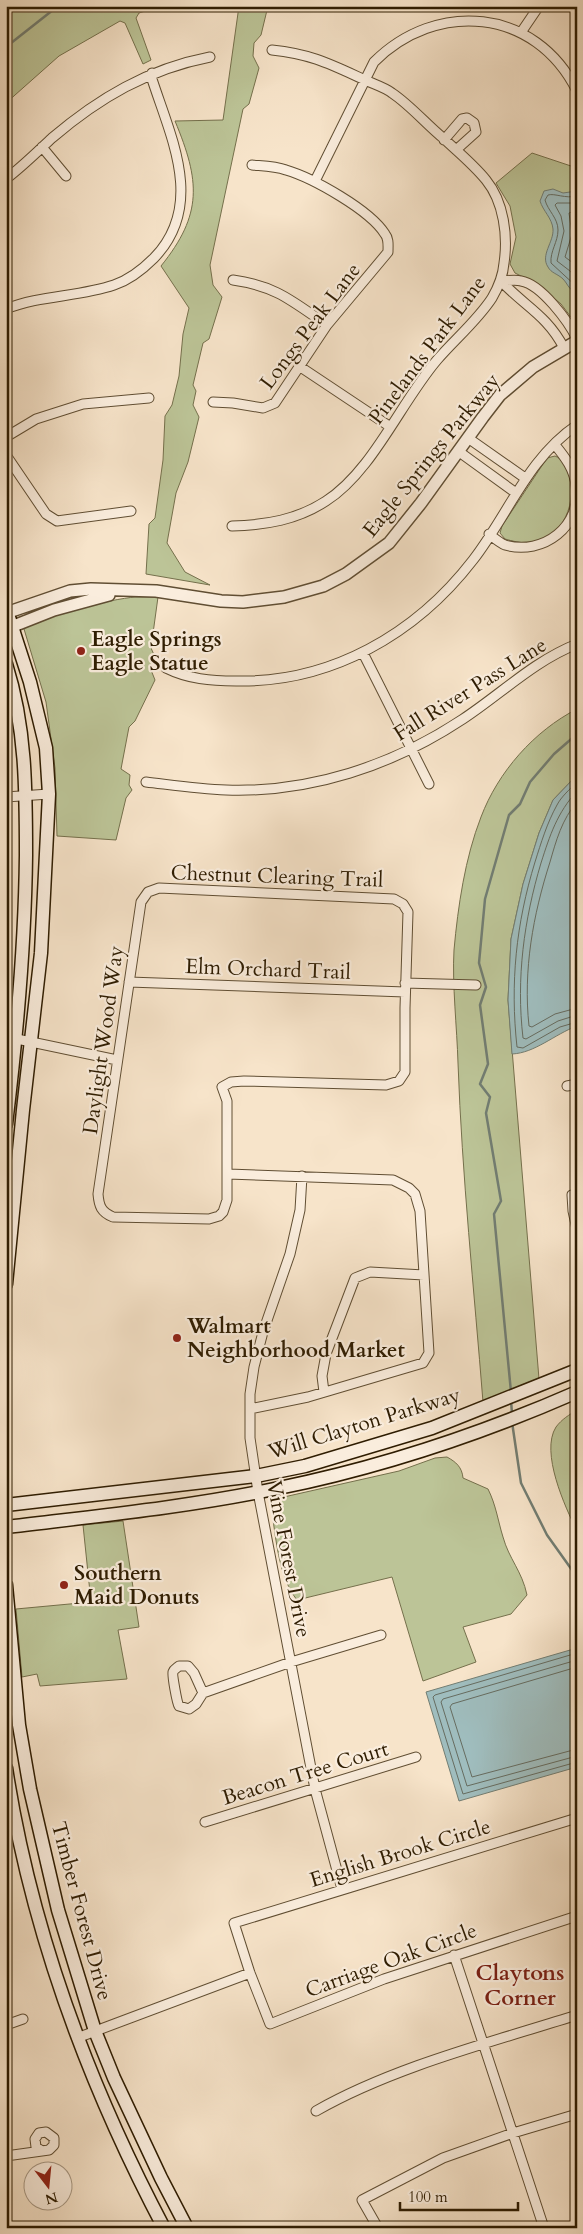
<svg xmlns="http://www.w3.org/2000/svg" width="583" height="2234" font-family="Cardo,serif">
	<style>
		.green { fill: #bcc497; stroke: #75704c }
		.water { fill: #9fbdbe; stroke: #727d72 }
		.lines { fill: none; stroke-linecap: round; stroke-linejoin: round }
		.shore { stroke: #666c60; stroke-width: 1 }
		.stream { stroke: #727d72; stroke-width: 2.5 }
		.minor-casing { stroke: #604e33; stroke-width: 11 }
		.tertiary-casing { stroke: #604e33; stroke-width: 14 }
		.secondary-casing { stroke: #2e1c01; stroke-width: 15 }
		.minor { stroke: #faeddd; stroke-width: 9 }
		.tertiary { stroke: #faeddd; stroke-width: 11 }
		.secondary { stroke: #faeddd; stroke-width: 12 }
		.poi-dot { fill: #8f2418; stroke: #faeddd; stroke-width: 2 }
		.labels { text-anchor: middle; stroke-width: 4.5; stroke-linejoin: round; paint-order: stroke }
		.street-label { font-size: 21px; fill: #2e1c01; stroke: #faeddd }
		.poi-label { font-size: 21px; font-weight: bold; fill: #2e1c01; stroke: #faeddd; text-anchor: start }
		.neighbourhood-label { font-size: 22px; font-weight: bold; fill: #7a1f14; stroke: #faeddd }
	</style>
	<rect width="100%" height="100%" fill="#f7e4ca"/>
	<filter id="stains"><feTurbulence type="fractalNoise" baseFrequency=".004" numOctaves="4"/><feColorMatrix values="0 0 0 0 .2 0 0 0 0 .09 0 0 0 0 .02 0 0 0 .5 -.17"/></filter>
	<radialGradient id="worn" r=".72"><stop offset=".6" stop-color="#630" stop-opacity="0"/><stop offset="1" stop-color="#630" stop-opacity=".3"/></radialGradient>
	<!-- green -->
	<path class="green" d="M6 6H161L139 13 136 18 151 60 143 64 125 23 120 21 59 56 6 103Z
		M239 6H268L261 35 254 43 253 56 259 68 249 104 243 109 210 265 213 285 222 297 209 339 203 343 193 385 196 391 193 405 199 417 188 462 176 493 167 543 185 572 210 585 146 574 149 524 155 518 163 460 165 416 172 405 179 376 183 334 189 308 161 266C203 214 200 181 175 121L223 120Z
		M532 153 577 168V325L561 304 537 284 515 273 510 264 516 237 510 206 496 183Z
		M555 456C562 459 564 463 567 470 580 500 563 541 528 543 520 543 512 541 505 539L500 533 502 526 547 458Z
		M135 597H158L151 648 155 657 151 670 155 680 135 721 129 727 121 769 130 775 129 785 132 790 126 798 116 840 57 836 55 768 46 702 24 629C38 615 113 599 135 597Z
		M577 709V775L553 800 539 833 523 884 511 939 508 1000 539 1379 483 1402C474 1289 462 1176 458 1063 457 1028 452 984 454 950 458 906 465 858 481 817 498 772 534 731 577 709Z
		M577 1410V1531C565 1507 540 1452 556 1427 562 1419 569 1415 577 1410Z
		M447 1457C456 1462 462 1467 463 1478L488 1489C496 1505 498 1521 503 1537 509 1559 522 1571 527 1595L511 1614 463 1627 476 1662 423 1681 392 1577 297 1600C278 1576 276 1537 271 1506L275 1499 399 1471 435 1458Z
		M123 1521 139 1627 118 1630 127 1679 40 1686 37 1674 22 1677 16 1609 91 1602 83 1525Z"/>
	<!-- water -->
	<path class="water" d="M553 189 563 193 577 191V292C569 291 568 284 563 279 558 274 551 273 548 267 540 255 554 242 553 229 552 218 543 211 540 201L544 191Z
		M577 775V1026C555 1034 535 1053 512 1054L508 1000 511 939 523 884 539 833 553 800Z
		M577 1648V1767L459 1801 426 1692Z"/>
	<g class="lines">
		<!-- shore -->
		<path class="shore" d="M577 196C565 199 555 193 548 195L545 200C548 211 558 218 558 230 558 242 550 251 551 263L577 287
			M577 203H557L555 205 561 216 564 231 557 261 570 271 577 279
			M577 210 569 213 572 234 565 257 577 266
			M577 782C570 789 561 797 557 805 547 823 541 843 535 862 516 924 510 983 517 1047L523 1048 560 1027 577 1022
			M577 791C557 813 550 835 541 863 524 920 516 978 523 1038L526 1039 558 1021 577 1015
			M577 802C562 819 556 841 550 862 533 915 523 970 529 1026L532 1027 555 1014 577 1008
			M577 1653 435 1695 433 1697 463 1794 577 1762
			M577 1660 443 1699 441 1702 467 1786 577 1756
			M577 1667 452 1704 450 1707 472 1777 577 1749"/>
		<!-- stream -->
		<path class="stream" d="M6 47 58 6
			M511 1392 494 1214 501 1201 486 1113 490 1097 480 1084 488 1064 480 1005 486 987 479 963 485 899 509 815 520 804 530 782 554 754 577 734
			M511 1400 512 1414
			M512 1422 521 1483 547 1535 577 1577"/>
		<!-- minor casing -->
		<g class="minor-casing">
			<path id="minor" d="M522 31 539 6
				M444 140 462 119 467 118 474 123 476 132 456 150
				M42 147 66 176
				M6 179C23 166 37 152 52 138 99 98 148 69 210 57
				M315 181 374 62C436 0 535 7 577 91
				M233 280C276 286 292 301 327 325
				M501 281C507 281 515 279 521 281 541 284 569 322 577 339
				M501 281C524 306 547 315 564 348
				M6 309C40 295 79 297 114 285 129 280 143 269 154 258 206 204 170 136 151 76L152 73
				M299 366 389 426
				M213 402 233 403 263 408 275 403 327 325 388 252C388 245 389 239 385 234 370 210 313 178 286 170 275 166 264 166 252 165
				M6 437 36 419 83 404 149 398
				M468 438 525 478
				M458 451 516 493
				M6 455 46 514 57 521 131 511
				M232 526C266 525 297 520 326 501 372 472 401 402 437 360 455 339 477 321 492 298 499 286 503 276 504 263 508 236 504 202 486 180 474 165 457 151 443 138 426 124 410 105 392 93 384 87 373 84 365 80 330 64 311 54 272 50
				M489 534C494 538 500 543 505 545 543 556 583 526 576 485 574 469 565 457 555 445
				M363 653 429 784
				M166 668C188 679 211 681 236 681 331 683 416 634 473 560 508 515 528 458 577 425
				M146 782C172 785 199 789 226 790 310 793 392 766 463 719 501 694 534 661 577 644
				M6 797 49 794
				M159 888 394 899 403 904 408 912 405 1008V1072L399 1081 386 1085 244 1081 231 1082 222 1087 227 1101V1200L223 1212 219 1216 209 1219 113 1217C101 1212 99 1206 98 1194L141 902 148 892Z
				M129 982 405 992
				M405 983 476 985
				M17 1039 117 1060
				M567 1086 577 1084
				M228 1174 393 1180 409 1188 415 1194 420 1211 429 1353 423 1363 308 1397 250 1409
				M302 1176 300 1210 290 1254 263 1332 254 1367 250 1394V1438L258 1492 315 1789 342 1889
				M577 1194 572 1195 573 1211 577 1229
				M324 1392 322 1376 326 1354 355 1278 370 1272 424 1275
				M203 1693 194 1673 188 1666H179C177 1668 174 1669 173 1672 172 1675 177 1703 179 1706L189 1709 196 1704 203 1693 291 1662 381 1635
				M577 1818 234 1923 250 1973 270 2024 384 1979 577 1916
				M205 1822 416 1757
				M454 1955 544 2228
				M6 2025 23 2019
				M77 2038 250 1973
				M316 2111C393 2067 492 2042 577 2015
				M6 2156 49 2150 54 2145V2138L46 2132 39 2133 35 2139 36 2147 42 2151
				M378 2228 362 2200 443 2158 513 2133 577 2114"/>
		</g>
		<!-- tertiary casing -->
		<g class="tertiary-casing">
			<path id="tertiary" d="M6 613 70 591 91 589 156 591 221 601 243 602 284 597 323 586 346 574 389 543 421 503 483 417 500 395 533 367 577 341
				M6 629 54 610 109 595"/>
		</g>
		<!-- secondary casing -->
		<g class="secondary-casing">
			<path id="secondary" d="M6 608 30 682 46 748 49 794 41 953 23 1110 6 1284
				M6 664C26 727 26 790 26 855 25 945 17 1034 6 1124
				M6 1505 256 1476 305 1466 432 1428 577 1370
				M6 1527C97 1516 189 1507 279 1488 382 1467 481 1434 577 1392
				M6 1585 19 1725 30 1789 58 1910 95 2031 114 2078 161 2178 187 2228
				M6 1768C31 1930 88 2084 164 2228"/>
		</g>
		<!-- minor -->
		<use href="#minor" class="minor"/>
		<!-- tertiary -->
		<use href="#tertiary" class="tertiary"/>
		<!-- secondary -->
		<use href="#secondary" class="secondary"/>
	</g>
	<!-- markers -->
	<g class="poi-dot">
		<circle cx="81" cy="651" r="5"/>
		<circle cx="177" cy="1338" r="5"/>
		<circle cx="64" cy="1585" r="5"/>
	</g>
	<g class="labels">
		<!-- street labels -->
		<g class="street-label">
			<text transform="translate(310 326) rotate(-53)" y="7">Longs Peak Lane</text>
			<text transform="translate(427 350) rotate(-53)" y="7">Pinelands Park Lane</text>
			<text transform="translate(431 455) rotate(-51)" y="7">Eagle Springs Parkway</text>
			<text transform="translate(470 689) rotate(-32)" y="7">Fall River Pass Lane</text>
			<text transform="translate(277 876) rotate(2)" y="7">Chestnut Clearing Trail</text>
			<text transform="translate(268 969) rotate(2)" y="7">Elm Orchard Trail</text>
			<text transform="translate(103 1040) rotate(-82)" y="7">Daylight Wood Way</text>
			<text transform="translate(364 1423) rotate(-17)" y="7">Will Clayton Parkway</text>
			<text transform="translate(289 1559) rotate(79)" y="7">Vine Forest Drive</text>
			<text transform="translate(305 1773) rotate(-17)" y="7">Beacon Tree Court</text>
			<text transform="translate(400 1853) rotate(-17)" y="7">English Brook Circle</text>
			<text transform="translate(82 1911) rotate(75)" y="7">Timber Forest Drive</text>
			<text transform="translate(391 1960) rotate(-20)" y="7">Carriage Oak Circle</text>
		</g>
		<!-- poi labels -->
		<g class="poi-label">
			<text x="91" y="646">Eagle Springs<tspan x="91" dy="24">Eagle Statue</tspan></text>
			<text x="187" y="1333">Walmart<tspan x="187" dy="24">Neighborhood Market</tspan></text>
			<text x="74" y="1580">Southern<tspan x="74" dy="24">Maid Donuts</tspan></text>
		</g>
		<!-- neighbourhood labels -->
		<g class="neighbourhood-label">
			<text x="520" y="1980">Claytons<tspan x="520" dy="25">Corner</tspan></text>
		</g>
	</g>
	<!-- margin -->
	<rect width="583" height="2234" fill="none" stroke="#f7e4ca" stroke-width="25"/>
	<rect x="8" y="8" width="568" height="2219" fill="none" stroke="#2e1c01" stroke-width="2.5"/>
	<rect x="12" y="12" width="558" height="2209" fill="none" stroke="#2e1c01"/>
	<!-- north arrow -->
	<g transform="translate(48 2186) rotate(164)"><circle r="24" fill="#faeddd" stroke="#a89985"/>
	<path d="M0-4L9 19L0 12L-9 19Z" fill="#8f2418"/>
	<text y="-8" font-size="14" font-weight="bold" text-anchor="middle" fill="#2e1c01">N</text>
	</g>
	<!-- scale -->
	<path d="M400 2202v8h118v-8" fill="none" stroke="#2e1c01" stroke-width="2.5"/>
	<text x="408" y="2202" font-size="15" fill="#2e1c01" stroke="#faeddd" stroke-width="4" paint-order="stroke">100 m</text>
	<rect width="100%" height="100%" filter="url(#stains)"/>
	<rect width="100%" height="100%" fill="url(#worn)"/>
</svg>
